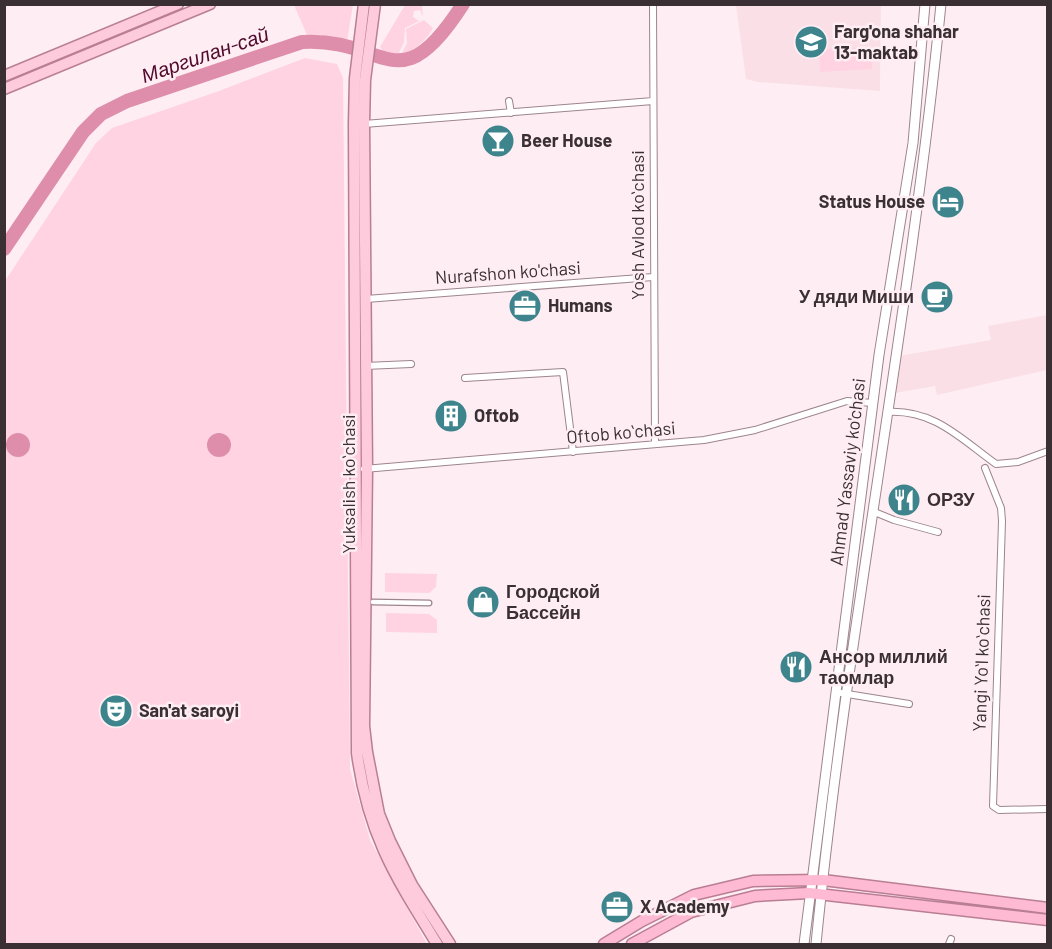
<svg xmlns="http://www.w3.org/2000/svg" width="1052" height="949" font-family="Barlow,sans-serif">
	<style>
		.built { fill: #fbdfe7 }
		.green { fill: #ffd3e1 }
		.water { fill: #de8eaa }
		.lines { fill: none; stroke-linecap: round; stroke-linejoin: round }
		.river { stroke: #de8eaa; stroke-width: 14 }
		.pedestrian-casing { stroke: #9d858c; stroke-width: 7 }
		.minor-casing { stroke: #9d858c; stroke-width: 8 }
		.secondary-casing { stroke: #9d858c; stroke-width: 11 }
		.primary-casing { stroke: #b97e93; stroke-width: 13 }
		.trunk-casing { stroke: #b97e93; stroke-width: 13 }
		.pedestrian { stroke: #fff; stroke-width: 4.5 }
		.minor { stroke: #fff; stroke-width: 6 }
		.secondary { stroke: #fff; stroke-width: 9 }
		.primary { stroke: #fecbdd; stroke-width: 10 }
		.trunk { stroke: #febad2; stroke-width: 10 }
		.labels { text-anchor: middle; stroke-width: 5; stroke-linejoin: round; paint-order: stroke }
		.poi-label { font-size: 18px; font-weight: bold; fill: #3a3033; stroke: #feeef3; text-anchor: start }
		.street-label { font-size: 18px; fill: #3a3033; stroke: #feeef3 }
		.water-label { font-size: 20px; font-style: italic; fill: #51092c; stroke: #feeef3 }
	</style>
	<rect width="100%" height="100%" fill="#feeef3"/>
	<!-- built -->
	<path class="built" d="M736 5H881L880 91 757 82 746 79Z
		M1047 315V370L937 395 935 386 895 393 899 356 991 340 988 326Z"/>
	<!-- green -->
	<path class="green" d="M294 5H353L347 41 321 35H307Z
		M405 5H422L423 17 420 10 414 11 413 17 419 21 405 28 404 42 398 55 385 53 380 47Z
		M424 20 433 28C426 41 415 50 401 55L407 43 406 29Z
		M871 47 872 69 820 72 819 49Z
		M305 58 337 64 343 78 350 769 370 840 427 944H5V281L96 143 112 128 219 91Z
		M385 573 437 574 436 587 429 593 385 592Z
		M386 613 429 614 437 620V633L386 632Z"/>
	<!-- water -->
	<path class="water" d="M6 445a12 12 0 1 1 24 0a12 12 0 1 1-24 0Z
		M207 445a12 12 0 1 1 24 0a12 12 0 1 1-24 0Z"/>
	<g class="lines">
		<!-- river -->
		<path class="river" d="M4 249 83 132 101 114 127 101 302 42C386 37 398 106 463 4"/>
		<!-- pedestrian casing -->
		<g class="pedestrian-casing">
			<path id="pedestrian" d="M373 602 429 603"/>
		</g>
		<!-- minor casing -->
		<g class="minor-casing">
			<path id="minor" d="M653 4 655 444
				M509 101 511 113
				M364 124 653 101
				M366 299 653 277
				M365 366 411 364
				M465 378 563 372 573 452
				M887 412C934 409 961 439 996 464L1018 462 1048 451
				M985 468 1001 508 1002 521 993 806 999 810 1048 809
				M364 469 704 440 755 430 847 401 873 403
				M872 511 894 520 938 532
				M835 692 909 704
				M949 944 951 939"/>
		</g>
		<!-- secondary casing -->
		<g class="secondary-casing">
			<path id="secondary" d="M804 944 879 355 913 143 925 4
				M816 944C847 630 910 319 941 4"/>
		</g>
		<!-- primary casing -->
		<g class="primary-casing">
			<path id="primary" d="M364 4 355 78 354 124 357 753C368 835 395 876 437 944
				M375 4 365 80 364 124 367 469 364 726 367 752 379 814 390 841 412 885 450 944
				M4 76 178 4
				M4 89 210 4"/>
		</g>
		<!-- trunk casing -->
		<g class="trunk-casing">
			<path id="trunk" d="M604 944 642 921 694 895 753 881 823 880 1048 908
				M632 944 691 912 755 896 809 893 1048 920"/>
		</g>
		<!-- pedestrian -->
		<use href="#pedestrian" class="pedestrian"/>
		<!-- minor -->
		<use href="#minor" class="minor"/>
		<!-- secondary -->
		<use href="#secondary" class="secondary"/>
		<!-- primary -->
		<use href="#primary" class="primary"/>
		<!-- trunk -->
		<use href="#trunk" class="trunk"/>
	</g>
	<!-- icons -->
	<defs>
		<g id="school-disc" transform="scale(1.725)"><circle r="9.5" fill="#3d848d" stroke="#feeef3"/><path d="M0-5L7-2L0 1L-7-2ZM-4 1L0 2.5L4 1V4Q0 6-4 4Z" fill="#fff"/></g>
		<g id="bar-disc" transform="scale(1.725)"><circle r="9.5" fill="#3d848d" stroke="#feeef3"/><path d="M-6-5H6L.8 .8V4.5H3.5V6h-7V4.5H-.8V.8Z" fill="#fff"/></g>
		<g id="hotel-disc" transform="scale(1.725)"><circle r="9.5" fill="#3d848d" stroke="#feeef3"/><path d="M-6-4.5h1.5V1H6V5H4.5V3h-9V5H-6ZM-4 0a1.8 1.8 0 1 1 3.6 0ZM.5 0V-2.5h3Q6-2.5 6 0Z" fill="#fff"/></g>
		<g id="cafe-disc" transform="scale(1.725)"><circle r="9.5" fill="#3d848d" stroke="#feeef3"/><path d="M-5.5-4.5H6V0H3Q3 3.5 0 3.5H-2.5Q-5.5 3.5-5.5 0ZM3-3.2v2h1.7v-2ZM-6 4.5H4V6H-6Z" fill="#fff"/></g>
		<g id="office-disc" transform="scale(1.725)"><circle r="9.5" fill="#3d848d" stroke="#feeef3"/><path d="M-6-3h4V-5.5h4V-3h4V5H-6ZM-1-4.5V-3h2v-1.5ZM-6 0V1H6V0Z" fill="#fff"/></g>
		<g id="building-disc" transform="scale(1.725)"><circle r="9.5" fill="#3d848d" stroke="#feeef3"/><path d="M-4-6H4V6H1V3H-1V6H-4ZM-2.5-4.3h1.7v1.8h-1.7ZM.8-4.3h1.7v1.8H.8ZM-2.5-1h1.7V.8h-1.7ZM.8-1h1.7V.8H.8Z" fill="#fff"/></g>
		<g id="restaurant-disc" transform="scale(1.725)"><circle r="9.5" fill="#3d848d" stroke="#feeef3"/><path d="M-5-6h1v4h1v-4h1v4h1v-4h1v5L-1.5 .5V6h-2V.5L-5-1ZM5-6V6H3V1.5H1.5Q1.5-4 5-6Z" fill="#fff"/></g>
		<g id="shop-disc" transform="scale(1.725)"><circle r="9.5" fill="#3d848d" stroke="#feeef3"/><path d="M-5-2.5h2.3a2.7 3.5 0 0 1 5.4 0H5L5.5 6h-11ZM-1.5-2.5h3a1.5 2.3 0 0 0-3 0Z" fill="#fff"/></g>
		<g id="theatre-disc" transform="scale(1.725)"><circle r="9.5" fill="#3d848d" stroke="#feeef3"/><path d="M-5-5.5Q0-4 5-5.5V0Q5 5 0 6Q-5 5-5 0ZM-3.3-2.5H-1v1.5H-3.3ZM1-2.5H3.3v1.5H1ZM-2.8 1Q0 5.5 2.8 1Z" fill="#fff"/></g>
	</defs>
	<g fill-rule="evenodd">
		<use href="#school-disc" x="811" y="42"/>
		<use href="#bar-disc" x="498" y="141"/>
		<use href="#hotel-disc" x="948" y="202"/>
		<use href="#cafe-disc" x="937" y="297"/>
		<use href="#office-disc" x="525" y="306"/>
		<use href="#building-disc" x="451" y="416"/>
		<use href="#restaurant-disc" x="904" y="500"/>
		<use href="#shop-disc" x="483" y="602"/>
		<use href="#restaurant-disc" x="796" y="667"/>
		<use href="#theatre-disc" x="116" y="711"/>
		<use href="#office-disc" x="617" y="907"/>
	</g>
	<g class="labels">
		<!-- poi labels -->
		<g class="poi-label">
			<text x="834" y="38">Farg'ona shahar<tspan x="834" dy="21">13-maktab</tspan></text>
			<text x="521" y="147">Beer House</text>
			<text x="925" y="208" text-anchor="end">Status House</text>
			<text x="914" y="303" text-anchor="end">У дяди Миши</text>
			<text x="548" y="312">Humans</text>
			<text x="474" y="422">Oftob</text>
			<text x="927" y="506">ОРЗУ</text>
			<text x="506" y="598">Городской<tspan x="506" dy="21">Бассейн</tspan></text>
			<text x="819" y="663">Ансор миллий<tspan x="819" dy="21">таомлар</tspan></text>
			<text x="139" y="717">San'at saroyi</text>
			<text x="640" y="913">X Academy</text>
		</g>
		<!-- street labels -->
		<g class="street-label">
			<text transform="translate(638 225) rotate(-90)" y="6">Yosh Avlod koʻchasi</text>
			<text transform="translate(508 273) rotate(-4)" y="6">Nurafshon ko'chasi</text>
			<text transform="translate(621 433) rotate(-5)" y="6">Oftob koʻchasi</text>
			<text transform="translate(848 472) rotate(-83)" y="6">Ahmad Yassaviy ko'chasi</text>
			<text transform="translate(349 484) rotate(-90)" y="6">Yuksalish koʻchasi</text>
			<text transform="translate(982 663) rotate(-88)" y="6">Yangi Yoʻl koʻchasi</text>
		</g>
		<!-- water labels -->
		<g class="water-label">
			<text transform="translate(205 55) rotate(-19)" y="7">Маргилан-сай</text>
		</g>
	</g>
	<!-- border -->
	<rect width="1052" height="949" fill="none" stroke="#3a3033" stroke-width="12"/>
</svg>
